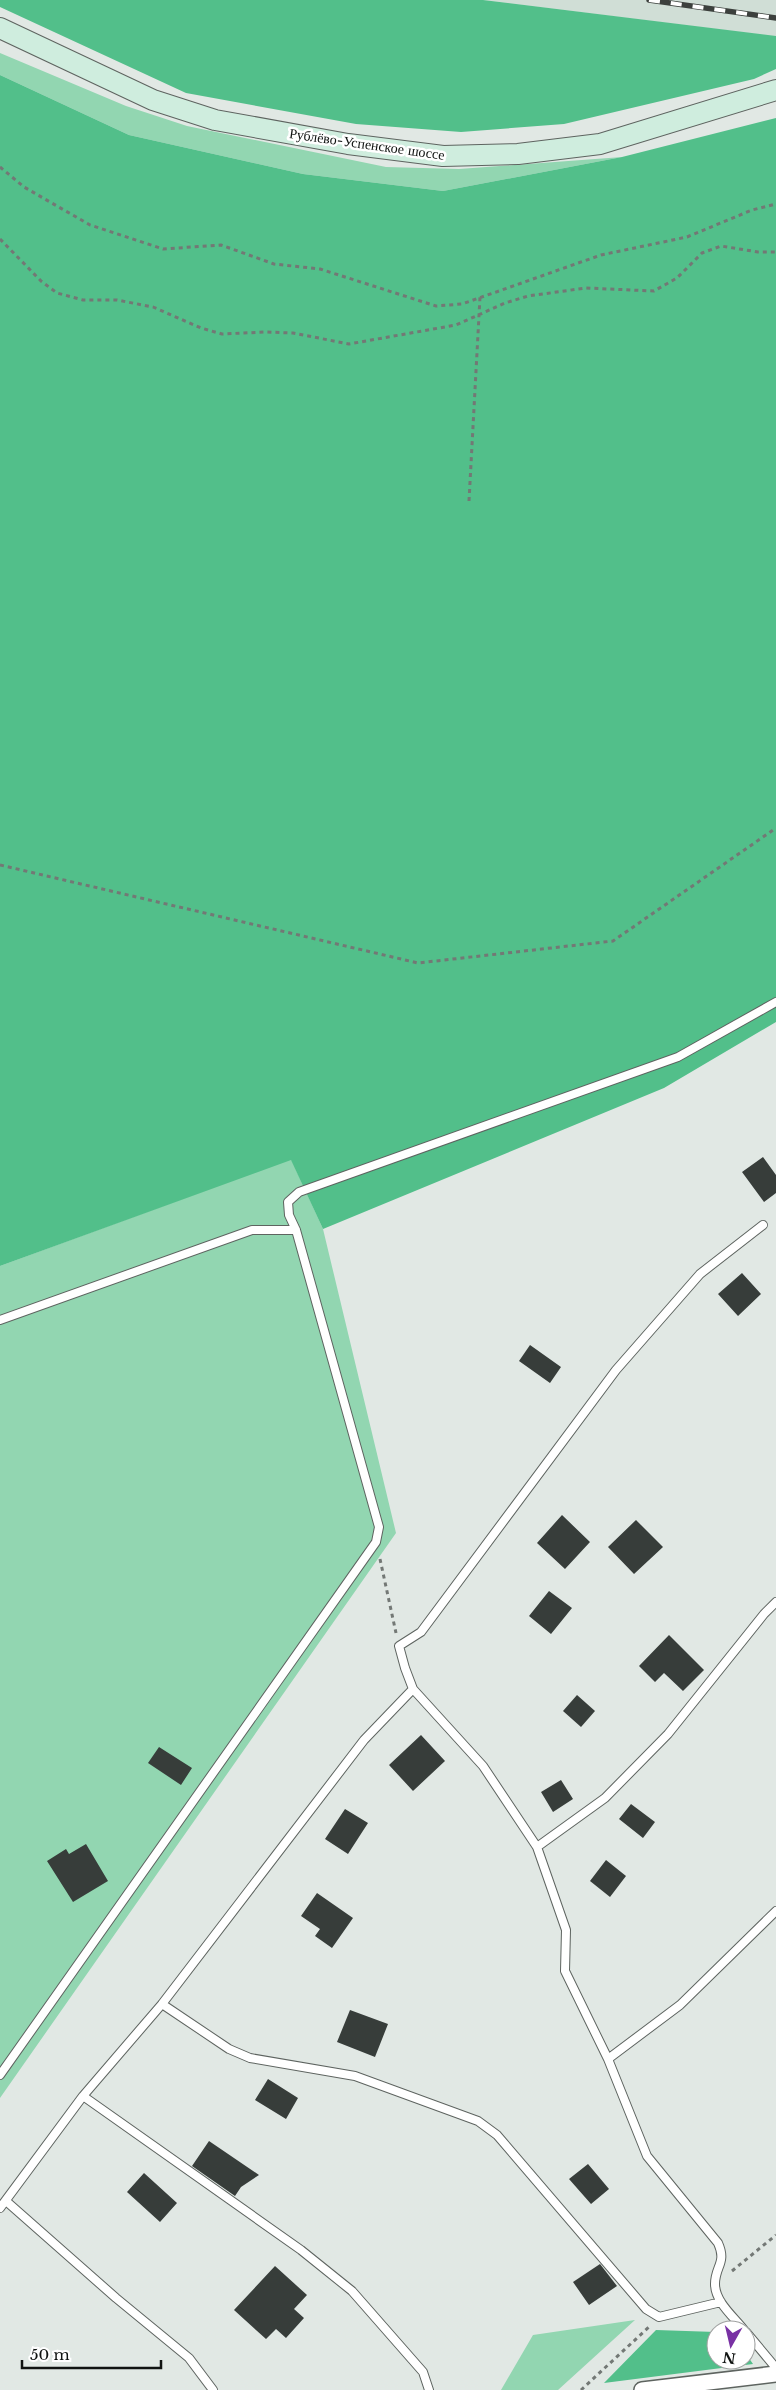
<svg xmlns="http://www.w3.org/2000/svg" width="776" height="2390" font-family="'Libre Baskerville',serif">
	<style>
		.built { fill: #d0ded6 }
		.green { fill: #92d6b1 }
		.forest { fill: #52bf8a }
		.building { fill: #373d3a }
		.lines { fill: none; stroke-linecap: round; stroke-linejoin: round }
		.lane-casing { stroke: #5e6460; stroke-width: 10 }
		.street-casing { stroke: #5e6460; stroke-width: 18 }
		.secondary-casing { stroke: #5e6460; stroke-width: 22 }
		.path { stroke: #737875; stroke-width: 3; stroke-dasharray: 4 4; stroke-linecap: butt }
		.lane { stroke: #fff; stroke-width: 8 }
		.street { stroke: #fff; stroke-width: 15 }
		.secondary { stroke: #cfedde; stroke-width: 20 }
		.rail-casing { stroke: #3c403d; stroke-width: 5.5 }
		.rail { stroke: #fff; stroke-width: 4; stroke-dasharray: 11; stroke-linecap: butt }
		.labels { text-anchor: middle; stroke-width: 5; stroke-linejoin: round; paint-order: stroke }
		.street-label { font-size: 14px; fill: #101311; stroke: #fff }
	</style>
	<rect width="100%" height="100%" fill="#e1e8e4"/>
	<!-- built -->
	<path class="built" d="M483 0H776V36H772Z"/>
	<!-- green -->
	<path class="green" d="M0 53 126 106 187 126 386 167 459 169 622 157 443 191 303 174 129 135 0 75Z
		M291 1159 323 1229 396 1533 0 2098V1266Z
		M635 2320 558 2390H501L533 2335Z"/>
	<!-- forest -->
	<path class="forest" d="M0 0H483L776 36V69L754 79 564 124 461 132 356 124 186 93 0 7Z
		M0 75 129 135 303 174 443 191 622 157 776 118V1022L664 1088 323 1229 291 1160 0 1266Z
		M656 2330 716 2332V2360H746V2354L753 2364 604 2383Z"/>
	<!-- building -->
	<path class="building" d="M763 1157 776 1175V1193L764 1202 742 1172Z
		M742 1273 761 1294 738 1316 718 1294Z
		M530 1345 561 1367 550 1383 519 1361Z
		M562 1515 590 1542 565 1569 537 1543Z
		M636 1520 663 1547 634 1574 608 1547Z
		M549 1591 572 1608 551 1634 529 1616Z
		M669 1635 704 1670 683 1691 664 1673 655 1682 639 1666Z
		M577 1695 595 1711 581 1727 563 1711Z
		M421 1735 445 1761 413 1791 389 1765Z
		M159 1747 192 1768 181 1785 148 1763Z
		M561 1780 573 1799 553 1812 541 1792Z
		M631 1804 655 1822 643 1838 619 1819Z
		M345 1809 368 1823 348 1854 325 1839Z
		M86 1844 108 1881 73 1902 47 1861 66 1849 69 1854Z
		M606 1860 626 1876 610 1897 590 1881Z
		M317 1893 353 1918 332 1948 315 1936 320 1929 301 1916Z
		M350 2010 388 2024 375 2057 337 2042Z
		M268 2079 298 2098 286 2119 255 2100Z
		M209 2141 259 2175 241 2187 235 2196 192 2166Z
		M588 2164 609 2189 591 2204 569 2179Z
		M144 2173 177 2203 160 2222 127 2192Z
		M600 2264 617 2286 589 2305 573 2282Z
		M275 2266 307 2295 294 2309 304 2318 286 2338 276 2329 266 2339 234 2310Z"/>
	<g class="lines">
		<!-- lane casing -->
		<g class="lane-casing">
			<path id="lane" d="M0 1320 252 1230H296
				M537 1847 605 1798 668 1734 764 1614 776 1602
				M162 2004 229 2049 250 2058 355 2076 478 2121 497 2135 646 2309 659 2317 721 2302
				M608 2059 680 2005 776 1911
				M0 2075 376 1542 379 1527 296 1230 289 1215 288 1202 299 1192 678 1057 776 1002
				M83 2096 301 2250 352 2291 423 2372 429 2390
				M6 2201 116 2298 189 2358 213 2390
				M0 2208 83 2096 162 2004 364 1740 413 1689
				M744 2330C734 2317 715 2302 715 2284 715 2266 727 2263 718 2243L647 2156 608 2059 565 1971 566 1930 537 1847 483 1766 413 1689 405 1668 399 1646 421 1632 616 1370 700 1274 763 1225
				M746 2332 776 2368"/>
		</g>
		<!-- street casing -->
		<g class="street-casing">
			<path id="street" d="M642 2390 776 2374"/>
		</g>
		<!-- secondary casing -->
		<g class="secondary-casing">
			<path id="secondary" d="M0 28 153 100 215 120 348 144 443 156 518 154 600 144 776 90"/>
		</g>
		<!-- path -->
		<path class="path" d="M0 167 24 187 90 225 163 249 221 245 274 264 320 269 436 306 462 304 601 255 687 237 752 210 776 204
			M0 239 41 281 57 293 83 300H117L153 307 201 328 222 334 265 332 293 333 349 344 456 325 505 303 528 296 586 288 654 291 677 278 702 253 721 246 758 252H776
			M469 501 480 297
			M0 865 418 963 613 941 776 828
			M380 1559 396 1633
			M732 2271 776 2235
			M581 2390 650 2326"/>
		<!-- lane -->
		<use href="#lane" class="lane"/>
		<!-- street -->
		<use href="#street" class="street"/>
		<!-- secondary -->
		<use href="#secondary" class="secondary"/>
		<!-- rail casing -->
		<g class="rail-casing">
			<path id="rail" d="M649 0 776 18"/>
		</g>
		<!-- rail -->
		<use href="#rail" class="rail"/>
	</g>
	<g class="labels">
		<!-- street labels -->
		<g class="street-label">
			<text transform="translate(367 144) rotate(8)" y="5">Рублёво-Успенское шоссе</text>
		</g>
	</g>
	<!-- north arrow -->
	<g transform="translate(731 2345) rotate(188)"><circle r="24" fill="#ffffff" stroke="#9fa1a0"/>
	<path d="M0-4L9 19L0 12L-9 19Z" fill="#7931a4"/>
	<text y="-8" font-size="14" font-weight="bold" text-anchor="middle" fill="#101311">N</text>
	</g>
	<!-- scale -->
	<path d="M22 2360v8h139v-8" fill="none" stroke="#101311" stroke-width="2.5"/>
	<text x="30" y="2360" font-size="15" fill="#101311" stroke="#ffffff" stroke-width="4" paint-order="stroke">50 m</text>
</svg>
